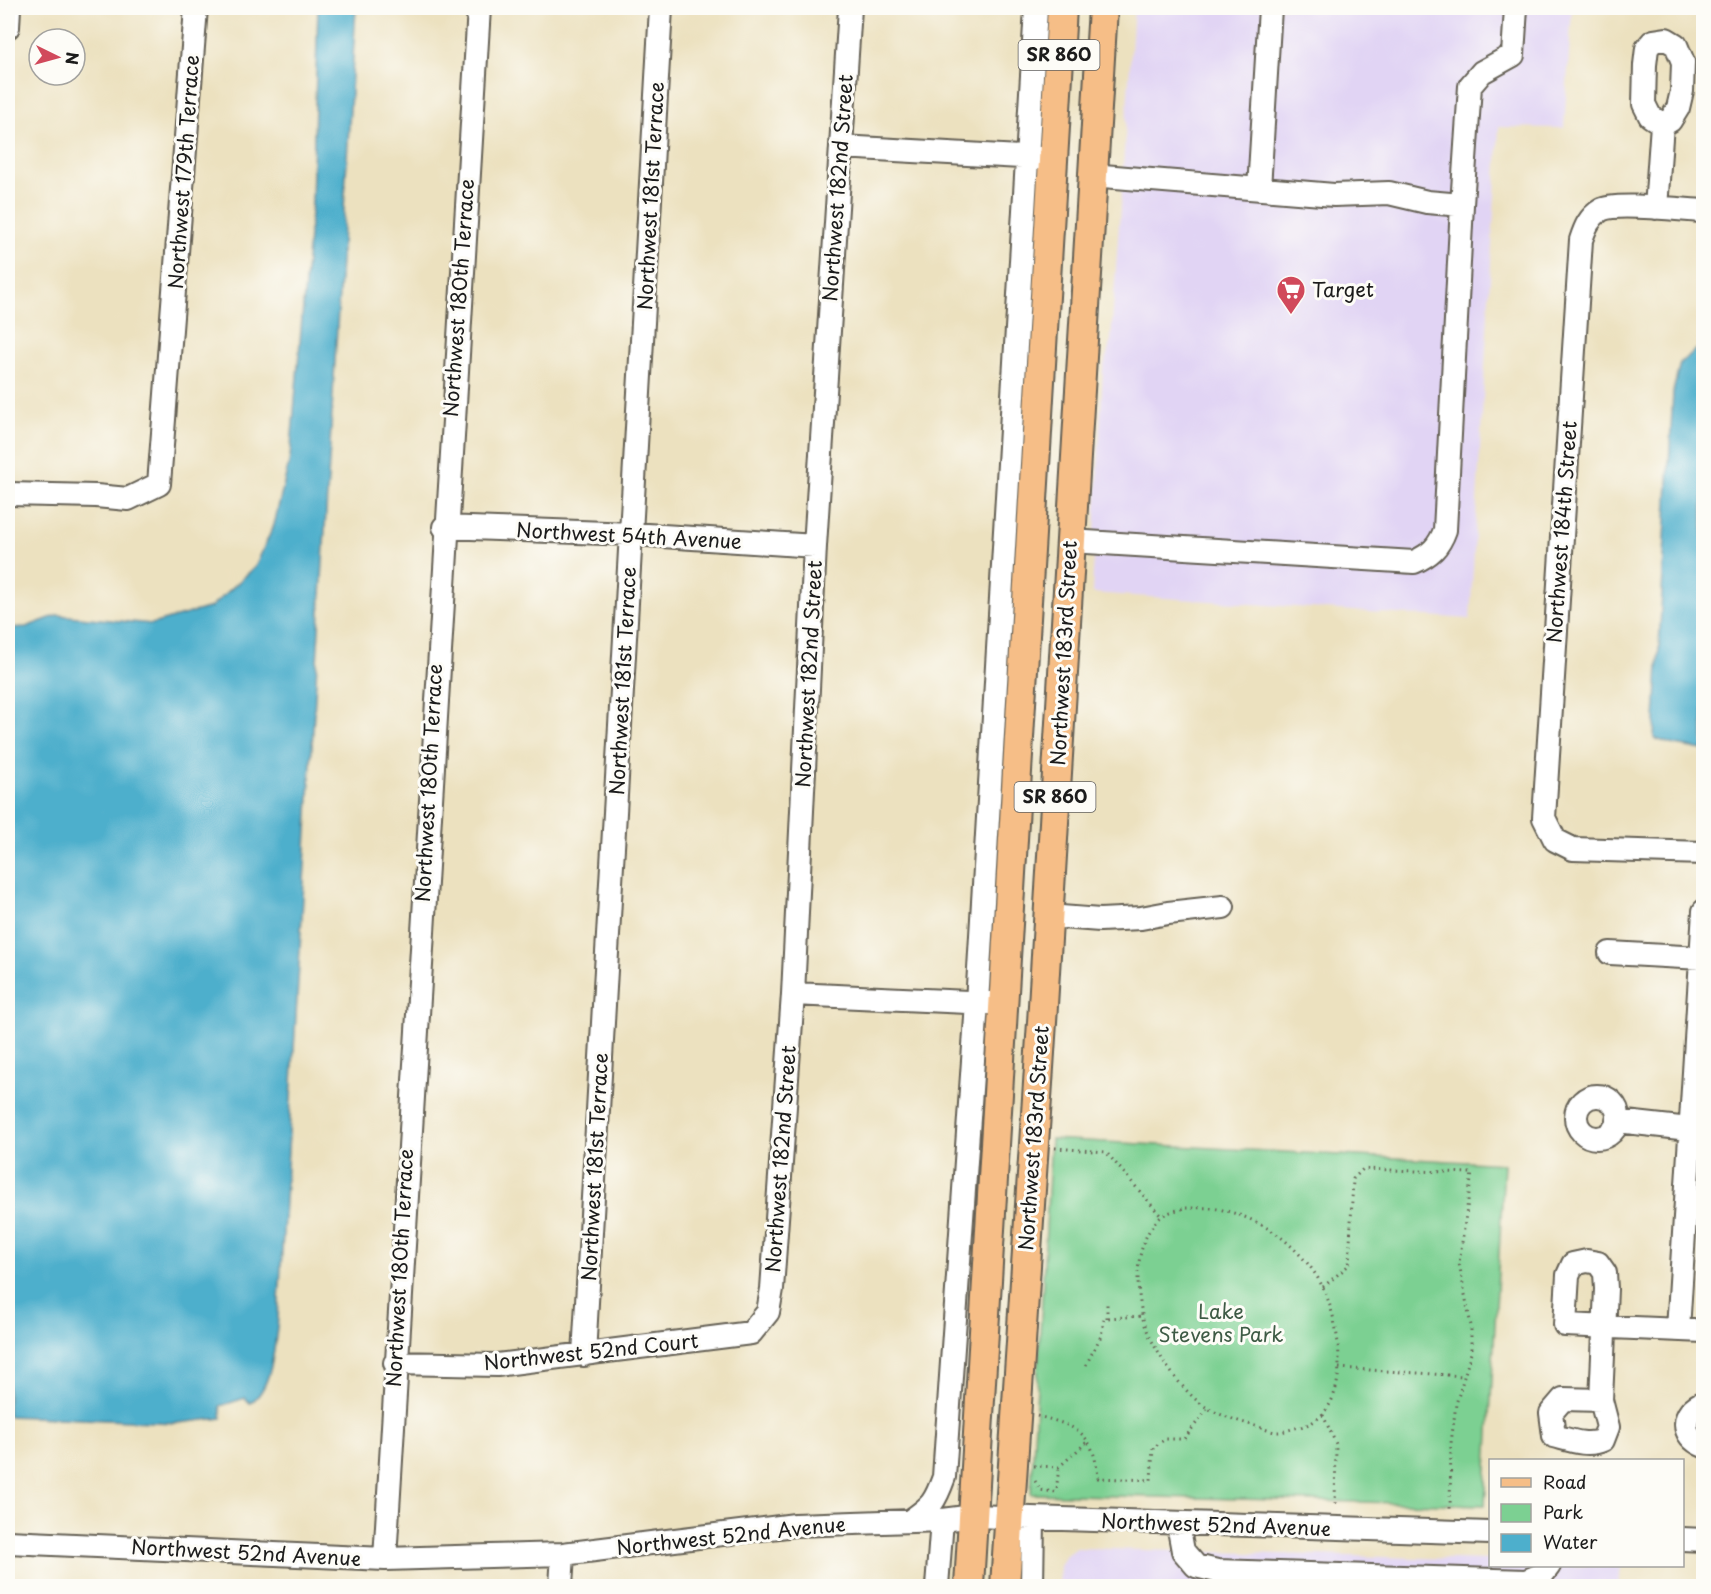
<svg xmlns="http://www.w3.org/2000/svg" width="1711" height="1594" font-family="'Playpen Sans',sans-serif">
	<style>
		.built { fill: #e1d4f4 }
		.green { fill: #7cd092; stroke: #4c7657; stroke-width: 1.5 }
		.water { fill: #4dafcc; stroke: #346674; stroke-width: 1.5 }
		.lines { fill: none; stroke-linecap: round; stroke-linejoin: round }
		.minor-casing { stroke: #656155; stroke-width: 26 }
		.major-casing { stroke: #656155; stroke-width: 32 }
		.path { stroke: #656155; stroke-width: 3; stroke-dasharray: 1.5 4.5; stroke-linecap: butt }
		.minor { stroke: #fff; stroke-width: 22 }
		.major { stroke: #f6be87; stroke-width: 28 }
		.labels { text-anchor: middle; stroke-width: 6; stroke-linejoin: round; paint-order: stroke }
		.shield { fill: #fdfcf7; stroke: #605f5e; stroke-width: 1.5 }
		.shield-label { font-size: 18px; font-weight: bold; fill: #1c1c1c }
		.street-label { font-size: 20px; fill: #1c1c1c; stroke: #fdfcf7 }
		.poi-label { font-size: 20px; fill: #1c1c1c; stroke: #fdfcf7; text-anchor: start }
		.park-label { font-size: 20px; fill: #3e5b45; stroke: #fdfcf7 }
	</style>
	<rect width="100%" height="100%" fill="#fdfcf7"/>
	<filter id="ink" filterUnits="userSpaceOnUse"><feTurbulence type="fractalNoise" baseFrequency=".0167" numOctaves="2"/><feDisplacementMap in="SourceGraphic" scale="12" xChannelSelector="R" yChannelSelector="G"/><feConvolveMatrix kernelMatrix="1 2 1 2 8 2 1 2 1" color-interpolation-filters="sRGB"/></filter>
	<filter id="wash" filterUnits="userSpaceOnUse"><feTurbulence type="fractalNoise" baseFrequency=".008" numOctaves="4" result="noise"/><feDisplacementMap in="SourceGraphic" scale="24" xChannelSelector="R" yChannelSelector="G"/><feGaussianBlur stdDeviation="1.35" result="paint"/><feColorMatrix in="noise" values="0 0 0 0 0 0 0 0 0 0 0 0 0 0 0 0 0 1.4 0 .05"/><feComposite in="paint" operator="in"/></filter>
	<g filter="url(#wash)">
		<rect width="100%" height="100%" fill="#ece1bf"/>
		<!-- built -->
		<path class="built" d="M1134 8H1572L1564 128 1499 127 1470 619 1092 593 1103 369 1111 340Z
			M1076 1548 1490 1560V1566H1621L1619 1586H1059L1060 1566 1066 1555Z"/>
		<!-- green -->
		<path class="green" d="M1051 1139 1504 1164 1485 1505 1031 1494Z"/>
		<!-- water -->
		<path class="water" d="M318 8H356L278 1318C275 1342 273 1389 250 1403L245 1398 220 1406 222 1418 178 1423 8 1416V628L26 627 58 615 152 624 211 607 255 567 274 525 290 458 312 201Z
			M1703 344V750L1670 744 1654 738 1673 392 1680 363Z"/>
	</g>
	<g filter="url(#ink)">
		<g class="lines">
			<!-- minor casing -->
			<g class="minor-casing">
				<path id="minor" d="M8 27 9 8
					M841 147 1040 158
					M1091 175 1334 195 1389 193 1427 202 1462 205
					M1259 189 1270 8
					M1656 208 1662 124 1670 121 1678 108 1682 91 1683 62 1676 45 1666 39 1653 41 1647 48 1645 65 1644 104 1650 116 1662 124
					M1704 211C1684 210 1615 202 1601 210 1589 217 1585 228 1581 240L1544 818 1555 840 1573 849 1704 853
					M8 494 96 496 128 499 159 484 196 8
					M444 527 632 534 815 546
					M1070 541 1414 562C1430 555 1439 547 1445 530L1462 205 1470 86 1482 72 1513 55 1516 8
					M1048 916 1100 920 1141 918 1168 913 1223 907
					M1610 953 1701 958
					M793 994 990 1003
					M1576 1117a21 21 0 1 1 42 0a21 21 0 1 1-42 0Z
					M1617 1121 1689 1129
					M1678 1330 1704 911
					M584 1355 661 8
					M395 1363 497 1365 751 1333 768 1312 772 1289 793 994 815 546 850 8
					M1601 1400 1563 1399 1551 1413 1554 1436C1570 1440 1587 1447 1603 1440L1608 1427 1601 1400 1606 1289 1605 1273 1598 1263 1587 1261 1573 1264 1568 1275 1565 1325 1704 1331
					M1704 1402C1680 1411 1680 1437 1704 1446
					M910 1521C932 1506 935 1502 944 1477L977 1003 1036 8
					M1178 1524 1183 1551 1196 1566 1217 1571 1526 1581 1543 1574 1549 1566
					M1682 1539 1704 1540
					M8 1542 385 1559 563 1554 795 1525 942 1520 974 1516 1490 1533
					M385 1559C412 1042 444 525 479 8
					M561 1586 563 1554
					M937 1586 942 1520
					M1032 1586 1033 1519"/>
			</g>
			<!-- major casing -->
			<g class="major-casing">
				<path id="major" d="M969 1586 1062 8
					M1005 1586 1042 1022 1103 8"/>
			</g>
			<!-- path -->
			<path class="path" d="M1055 1148 1106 1152 1161 1216
				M1186 1208C1196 1208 1208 1207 1218 1209 1243 1214 1271 1227 1290 1245 1303 1257 1316 1272 1323 1288 1341 1325 1355 1414 1300 1427 1293 1428 1285 1432 1278 1432 1270 1432 1260 1427 1252 1425 1238 1421 1222 1416 1209 1409 1182 1394 1149 1345 1142 1315 1140 1303 1138 1290 1138 1279 1138 1257 1143 1232 1161 1217 1166 1212 1178 1210 1186 1208Z
				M1323 1287 1349 1265 1353 1179 1363 1169 1472 1173 1459 1263 1471 1326V1353L1456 1404 1451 1443 1450 1509
				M1107 1318V1301
				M1086 1365 1101 1336 1104 1320 1107 1318 1143 1316
				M1339 1368 1464 1376
				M1323 1415 1336 1444 1335 1506
				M1037 1416C1078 1426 1094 1433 1098 1478L1151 1480 1153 1448 1165 1439H1184L1208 1408
				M1034 1466 1059 1467 1088 1441
				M1035 1481 1040 1490 1056 1492 1059 1467"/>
			<!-- minor -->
			<use href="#minor" class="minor"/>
			<!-- major -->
			<use href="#major" class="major"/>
		</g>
	</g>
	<!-- icons -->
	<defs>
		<g id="supermarket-pin" transform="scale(1.5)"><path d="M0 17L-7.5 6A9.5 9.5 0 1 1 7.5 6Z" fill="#d1495b" stroke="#fdfcf7"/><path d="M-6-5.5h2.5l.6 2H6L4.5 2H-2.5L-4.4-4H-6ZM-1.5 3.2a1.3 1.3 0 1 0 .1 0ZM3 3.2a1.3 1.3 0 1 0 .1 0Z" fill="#fff"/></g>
	</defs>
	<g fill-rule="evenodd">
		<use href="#supermarket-pin" x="1291" y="290"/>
	</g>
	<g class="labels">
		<!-- shield labels -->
		<g class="shield">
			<rect x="1018.5" y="40" width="81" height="30" rx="4.5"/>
			<rect x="1014.5" y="782" width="81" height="30" rx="4.5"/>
		</g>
		<g class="shield-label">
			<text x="1059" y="61">SR 860</text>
			<text x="1055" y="803">SR 860</text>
		</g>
		<!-- street labels -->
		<g class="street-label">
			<text transform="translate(184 172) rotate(-86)" y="7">Northwest 179th Terrace</text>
			<text transform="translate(838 188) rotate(-86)" y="7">Northwest 182nd Street</text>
			<text transform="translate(651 196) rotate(-87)" y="7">Northwest 181st Terrace</text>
			<text transform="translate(459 298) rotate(-86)" y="7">Northwest 180th Terrace</text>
			<text transform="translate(1562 532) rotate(-86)" y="7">Northwest 184th Street</text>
			<text transform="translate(629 536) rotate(3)" y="7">Northwest 54th Avenue</text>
			<text transform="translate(1064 653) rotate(-87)" y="7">Northwest 183rd Street</text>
			<text transform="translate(809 674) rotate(-87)" y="7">Northwest 182nd Street</text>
			<text transform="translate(623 681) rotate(-87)" y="7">Northwest 181st Terrace</text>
			<text transform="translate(429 783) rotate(-87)" y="7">Northwest 180th Terrace</text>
			<text transform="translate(1034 1138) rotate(-86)" y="7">Northwest 183rd Street</text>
			<text transform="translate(781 1159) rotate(-86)" y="7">Northwest 182nd Street</text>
			<text transform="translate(595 1167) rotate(-87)" y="7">Northwest 181st Terrace</text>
			<text transform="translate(400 1268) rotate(-87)" y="7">Northwest 180th Terrace</text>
			<text transform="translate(591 1352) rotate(-6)" y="7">Northwest 52nd Court</text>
			<text transform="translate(1216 1525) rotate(2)" y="7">Northwest 52nd Avenue</text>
			<text transform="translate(731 1536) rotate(-6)" y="7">Northwest 52nd Avenue</text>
			<text transform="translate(246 1553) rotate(3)" y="7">Northwest 52nd Avenue</text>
		</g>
		<!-- poi labels -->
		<g class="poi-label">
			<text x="1312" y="297">Target</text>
		</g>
		<!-- park labels -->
		<g class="park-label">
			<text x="1221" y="1319">Lake<tspan x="1221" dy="23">Stevens Park</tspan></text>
		</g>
	</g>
	<!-- margin -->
	<rect width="1711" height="1594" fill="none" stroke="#fdfcf7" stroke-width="30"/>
	<!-- legend -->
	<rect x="1489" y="1459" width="195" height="108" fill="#fdfcf7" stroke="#a3a29f" stroke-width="1.5"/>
	<rect x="1501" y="1478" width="30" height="9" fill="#f6be87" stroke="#a3a29f" stroke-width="1.5"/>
	<text x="1543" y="1489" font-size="18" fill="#1c1c1c">Road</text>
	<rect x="1501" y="1504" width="30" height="18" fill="#7cd092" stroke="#a3a29f" stroke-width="1.5"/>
	<text x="1543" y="1519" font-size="18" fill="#1c1c1c">Park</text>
	<rect x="1501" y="1534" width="30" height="18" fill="#4dafcc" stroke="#a3a29f" stroke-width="1.5"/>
	<text x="1543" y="1549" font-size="18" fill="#1c1c1c">Water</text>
	<!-- north arrow -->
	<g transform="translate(57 57) rotate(95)"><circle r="28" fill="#fdfcf7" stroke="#a3a29f" stroke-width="1.5"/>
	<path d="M0-4.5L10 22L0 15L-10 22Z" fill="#d1495b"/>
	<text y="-9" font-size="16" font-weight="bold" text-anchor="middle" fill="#1c1c1c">N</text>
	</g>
</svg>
